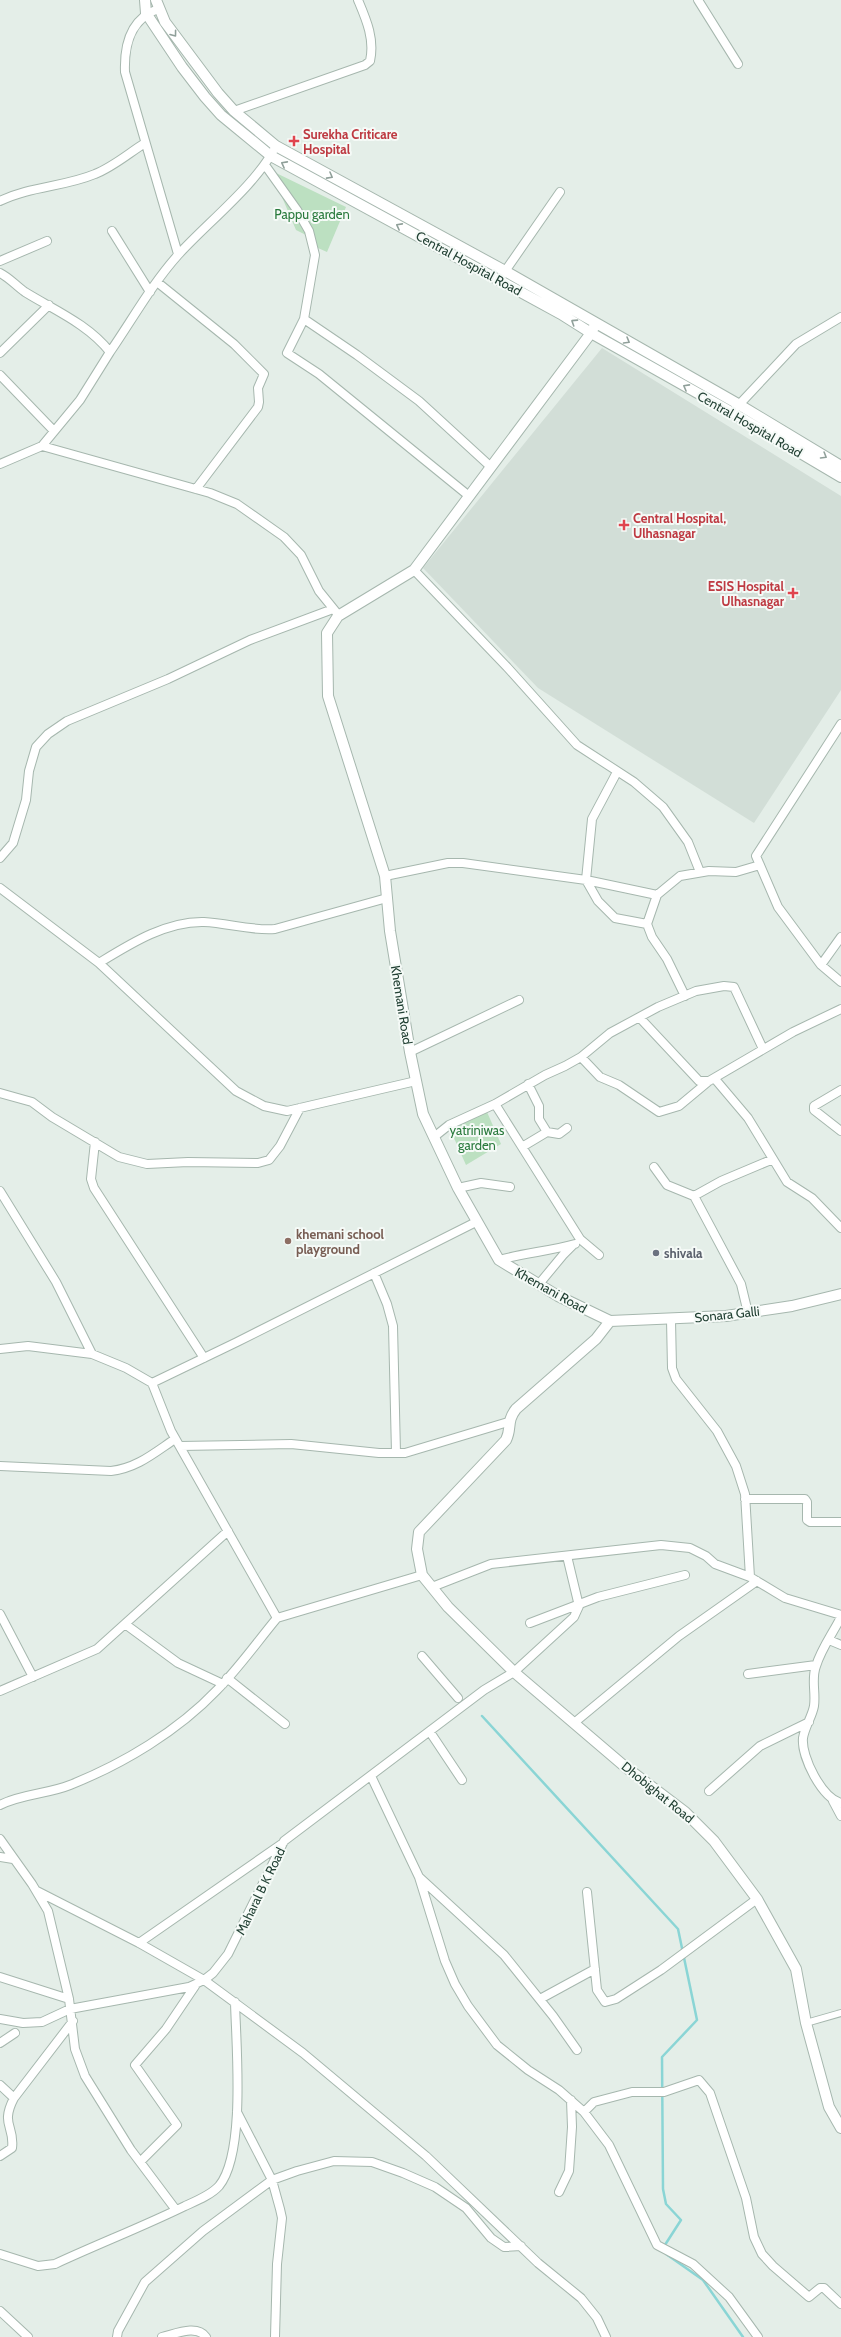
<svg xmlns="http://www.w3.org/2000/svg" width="841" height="2337" font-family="Cabin,sans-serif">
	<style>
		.built { fill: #d2ded7 }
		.green { fill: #bce0c1 }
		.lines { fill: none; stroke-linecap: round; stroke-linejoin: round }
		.stream { stroke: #8ad5d5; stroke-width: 2.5 }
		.pedestrian-casing { stroke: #a6b7ae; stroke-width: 8 }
		.minor-casing { stroke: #a6b7ae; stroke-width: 10 }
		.tertiary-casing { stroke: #a6b7ae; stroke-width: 12 }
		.pedestrian { stroke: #fff; stroke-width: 6 }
		.minor { stroke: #fff; stroke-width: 8 }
		.tertiary { stroke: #fff; stroke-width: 10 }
		.oneway { stroke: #90a09a }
		.health-dot { fill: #e0444e; stroke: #f5faf7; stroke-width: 1.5 }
		.education-dot { fill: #8d6e63; stroke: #f5faf7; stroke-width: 1.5 }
		.worship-dot { fill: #6b7280; stroke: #f5faf7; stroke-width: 1.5 }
		.labels { text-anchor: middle; stroke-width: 4; stroke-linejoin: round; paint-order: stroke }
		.health-label { font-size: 13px; font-weight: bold; fill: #be3a42; stroke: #f5faf7; text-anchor: start }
		.park-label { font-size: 13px; fill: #2a7a3d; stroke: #f5faf7 }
		.street-label { font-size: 13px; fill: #224134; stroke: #f5faf7 }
		.education-label { font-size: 13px; font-weight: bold; fill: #785e54; stroke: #f5faf7; text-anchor: start }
		.worship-label { font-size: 13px; font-weight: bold; fill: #5b616d; stroke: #f5faf7; text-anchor: start }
	</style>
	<rect width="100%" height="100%" fill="#e4eee8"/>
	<!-- built -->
	<path class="built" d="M602 348 841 496V690L754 823 538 688 423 568Z"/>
	<!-- green -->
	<path class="green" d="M274 172 346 207 327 252 309 244 312 238 296 230 279 190Z
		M487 1112 501 1144 466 1165 450 1129Z"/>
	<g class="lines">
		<!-- stream -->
		<path class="stream" d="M482 1716 678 1929 697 2020 662 2057 663 2189 666 2204 681 2220 663 2248
			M666 2254 703 2280 743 2337"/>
		<!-- pedestrian casing -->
		<g class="pedestrian-casing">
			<path id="pedestrian" d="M806 2023 841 2013"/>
		</g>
		<!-- minor casing -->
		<g class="minor-casing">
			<path id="minor" d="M698 0 738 64
				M158 9C130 19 124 45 125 72L178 254
				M234 111 365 65 370 61C375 39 366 19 358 0
				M265 165 297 210 309 231 315 255 304 319 287 353 319 374 469 496
				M0 201C31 186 64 187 95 174 113 167 129 153 145 143
				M112 231 150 292
				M0 261 47 241
				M0 273C10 278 16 286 25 292 54 310 88 324 110 352L80 400 42 446
				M499 280 560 192
				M157 282 234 344 264 374 258 388 259 402 258 407 196 489
				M304 319 357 355 419 401 491 467
				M110 352C132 320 152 284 178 255 208 222 256 185 276 146
				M0 353 49 305
				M0 375 54 431
				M735 409 796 344 841 317
				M0 464 42 446 210 493 237 504 284 537 301 555 319 591 336 612
				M414 570 507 667 577 745 634 782 663 807 688 842 700 872
				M841 724 756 856 778 907 821 965 841 982
				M617 772 592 819 586 880 598 901 615 918 647 924
				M0 858 13 843 26 800 29 771 36 747 48 734 67 721 168 679 250 640 333 609
				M385 876 448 863H463L586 880 657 895
				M0 888 99 963 236 1091 264 1106 287 1111 416 1081
				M99 963C130 944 166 921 204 922 228 923 251 931 275 929L387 898
				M821 965 841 937
				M685 996 667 959 652 937 647 924 657 895 680 876 709 871 736 872 760 865
				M640 1018 699 1081H709
				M410 1052 519 1000
				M581 1057 600 1077 619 1085 659 1112 679 1106 709 1081 793 1032 841 1009
				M715 1079 748 1118 787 1182 812 1198 841 1228
				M528 1084 539 1106V1119L547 1132 559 1134 567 1128
				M841 1090 814 1106V1110L841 1131
				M0 1093 32 1102 52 1117 119 1157 147 1164 188 1162 258 1163 269 1160 280 1146 300 1108
				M495 1104 580 1239 599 1255
				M434 1137 449 1125 495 1104 545 1075 565 1066 581 1057 610 1033 658 1007 696 991 724 986 734 987 763 1049
				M95 1142 91 1179 94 1188 204 1358
				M522 1147 547 1132
				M654 1167 667 1185 694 1196 741 1284 748 1313
				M458 1188 481 1183 510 1187
				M0 1191 56 1282 92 1354
				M694 1196 721 1181 771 1160
				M499 1260C524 1253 550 1251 575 1244
				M374 1273 387 1304 393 1326 396 1453
				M539 1284 563 1255 573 1245
				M671 1320 672 1368 676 1379 717 1431 736 1466 745 1494 750 1577
				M0 1349 28 1346 92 1354 126 1368 152 1383 237 1342 476 1222
				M152 1383 171 1431 277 1618 422 1575
				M180 1446 291 1444 379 1453H405L508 1422
				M0 1466 111 1471C137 1468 154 1453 175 1439
				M745 1499H805L807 1502V1520L810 1522H841
				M432 1587 491 1564 661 1545 690 1548 706 1556 715 1564 750 1577 785 1598 841 1615
				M0 1614 33 1677
				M841 1617C833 1633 821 1649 816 1666 811 1679 816 1692 814 1706 812 1717 805 1726 803 1738 801 1757 822 1798 841 1803
				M530 1623 598 1597 685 1575
				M125 1624 178 1663 223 1684
				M829 1640 841 1645
				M422 1656 458 1698
				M748 1674 816 1665
				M227 1678 285 1724
				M0 1691 97 1649 228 1531
				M574 1723 679 1636 757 1581
				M430 1732 462 1780
				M371 1776 419 1877 504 1955 553 2016 577 2050
				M709 1791 760 1746 809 1722
				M833 1801 841 1816
				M0 1805C21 1794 48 1794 70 1785 123 1764 178 1731 217 1690 239 1668 257 1642 277 1618
				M0 1839 32 1884 48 1911 69 1999 75 2049 85 2076 131 2150 176 2210
				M0 1857 13 1859
				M419 1877 445 1961 455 1984 468 2006 497 2045 528 2070 559 2090 584 2112 609 2145 657 2245 693 2264 729 2297 758 2337
				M37 1891 139 1943 204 1980 303 2053 426 2156 538 2263 581 2298 597 2318 606 2337
				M587 1892 597 1990 605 2002 616 1999 661 1970 757 1899
				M139 1943 283 1843
				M0 1977 69 1999
				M540 1999 595 1969
				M0 2019 23 2023 42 2022 70 2009 189 1987 204 1980 213 1973 228 1954 284 1841 484 1690 514 1672 574 1617 579 1606 567 1556
				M0 2043 15 2033
				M0 2085 14 2098
				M237 2112 272 2180 280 2209 282 2218 277 2264 275 2337
				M584 2112 594 2102 632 2092H664L699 2080 710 2093 746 2198 754 2237 762 2254 773 2266 809 2297 820 2288H824L841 2304
				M0 2156 12 2148C15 2126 0 2125 14 2098L73 2021
				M140 2162 177 2125 135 2065 166 2029 195 1986
				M559 2192 569 2171 572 2127 571 2100
				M0 2254 38 2266 55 2264C98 2244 142 2227 185 2206 196 2201 211 2195 219 2186 246 2153 236 2045 235 2002
				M0 2311 28 2337
				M117 2337 118 2331 145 2282 203 2231 272 2180 297 2171 334 2161 372 2162 403 2173 435 2187 466 2208 491 2238 504 2247 521 2246
				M162 2337C175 2334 197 2324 206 2337"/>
		</g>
		<!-- tertiary casing -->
		<g class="tertiary-casing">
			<path id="tertiary" d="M145 0 146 13 182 67 205 97 221 115 271 156 561 314 591 333 733 413 841 477
				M156 0 165 22 218 93 234 111 276 146 505 271 738 404 841 466
				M596 323 591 333 414 570 338 616 327 633 328 696 385 876 390 931 410 1052 423 1114 458 1188 499 1260 558 1296 610 1321 726 1316 792 1306 841 1294
				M610 1321 596 1339 516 1409C506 1422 512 1428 506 1440L419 1532 417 1549 422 1575 448 1607 514 1672 623 1765 685 1812 714 1841 757 1899 796 1969 806 2023 829 2107 841 2128"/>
		</g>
		<!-- pedestrian -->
		<use href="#pedestrian" class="pedestrian"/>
		<!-- minor -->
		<use href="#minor" class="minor"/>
		<!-- tertiary -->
		<use href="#tertiary" class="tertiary"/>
	</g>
	<!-- one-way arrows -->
	<defs><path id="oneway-chevron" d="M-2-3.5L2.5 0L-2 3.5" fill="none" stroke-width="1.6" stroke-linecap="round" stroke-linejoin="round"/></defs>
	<g class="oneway">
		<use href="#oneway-chevron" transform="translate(174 34) rotate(53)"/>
		<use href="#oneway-chevron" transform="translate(284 164) rotate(-152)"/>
		<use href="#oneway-chevron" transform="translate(330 176) rotate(29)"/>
		<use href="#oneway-chevron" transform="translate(399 226) rotate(-152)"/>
		<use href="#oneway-chevron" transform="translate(574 322) rotate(-147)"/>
		<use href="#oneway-chevron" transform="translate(627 341) rotate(30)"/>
		<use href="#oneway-chevron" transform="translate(686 387) rotate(-151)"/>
		<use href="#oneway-chevron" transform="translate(824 456) rotate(31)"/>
	</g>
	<!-- markers -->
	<g class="health-dot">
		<path d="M292 135h4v4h4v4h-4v4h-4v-4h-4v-4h4z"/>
		<path d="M622 519h4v4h4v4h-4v4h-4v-4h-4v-4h4z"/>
		<path d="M791 587h4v4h4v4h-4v4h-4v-4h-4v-4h4z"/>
	</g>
	<circle class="education-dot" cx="288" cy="1241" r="4"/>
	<circle class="worship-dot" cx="656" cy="1253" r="4"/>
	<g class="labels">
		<!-- health labels -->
		<g class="health-label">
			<text x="303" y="139">Surekha Criticare<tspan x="303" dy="15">Hospital</tspan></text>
			<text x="633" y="523">Central Hospital,<tspan x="633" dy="15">Ulhasnagar</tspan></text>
			<text x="784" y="591" text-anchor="end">ESIS Hospital<tspan x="784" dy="15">Ulhasnagar</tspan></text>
		</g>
		<!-- park labels -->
		<g class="park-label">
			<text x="312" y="219">Pappu garden</text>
			<text x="477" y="1135">yatriniwas<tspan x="477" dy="15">garden</tspan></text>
		</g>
		<!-- street labels -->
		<g class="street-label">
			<text transform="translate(469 263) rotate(29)" y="5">Central Hospital Road</text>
			<text transform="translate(750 424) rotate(30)" y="5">Central Hospital Road</text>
			<text transform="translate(402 1005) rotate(81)" y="5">Khemani Road</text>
			<text transform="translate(551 1290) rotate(29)" y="5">Khemani Road</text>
			<text transform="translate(727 1314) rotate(-6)" y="5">Sonara Galli</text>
			<text transform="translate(658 1792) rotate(39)" y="5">Dhobighat Road</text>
			<text transform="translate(260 1891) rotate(-64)" y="5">Maharal B K Road</text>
		</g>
		<!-- education labels -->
		<g class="education-label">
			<text x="296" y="1239">khemani school<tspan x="296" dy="15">playground</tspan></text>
		</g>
		<!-- worship labels -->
		<g class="worship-label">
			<text x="664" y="1258">shivala</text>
		</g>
	</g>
</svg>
